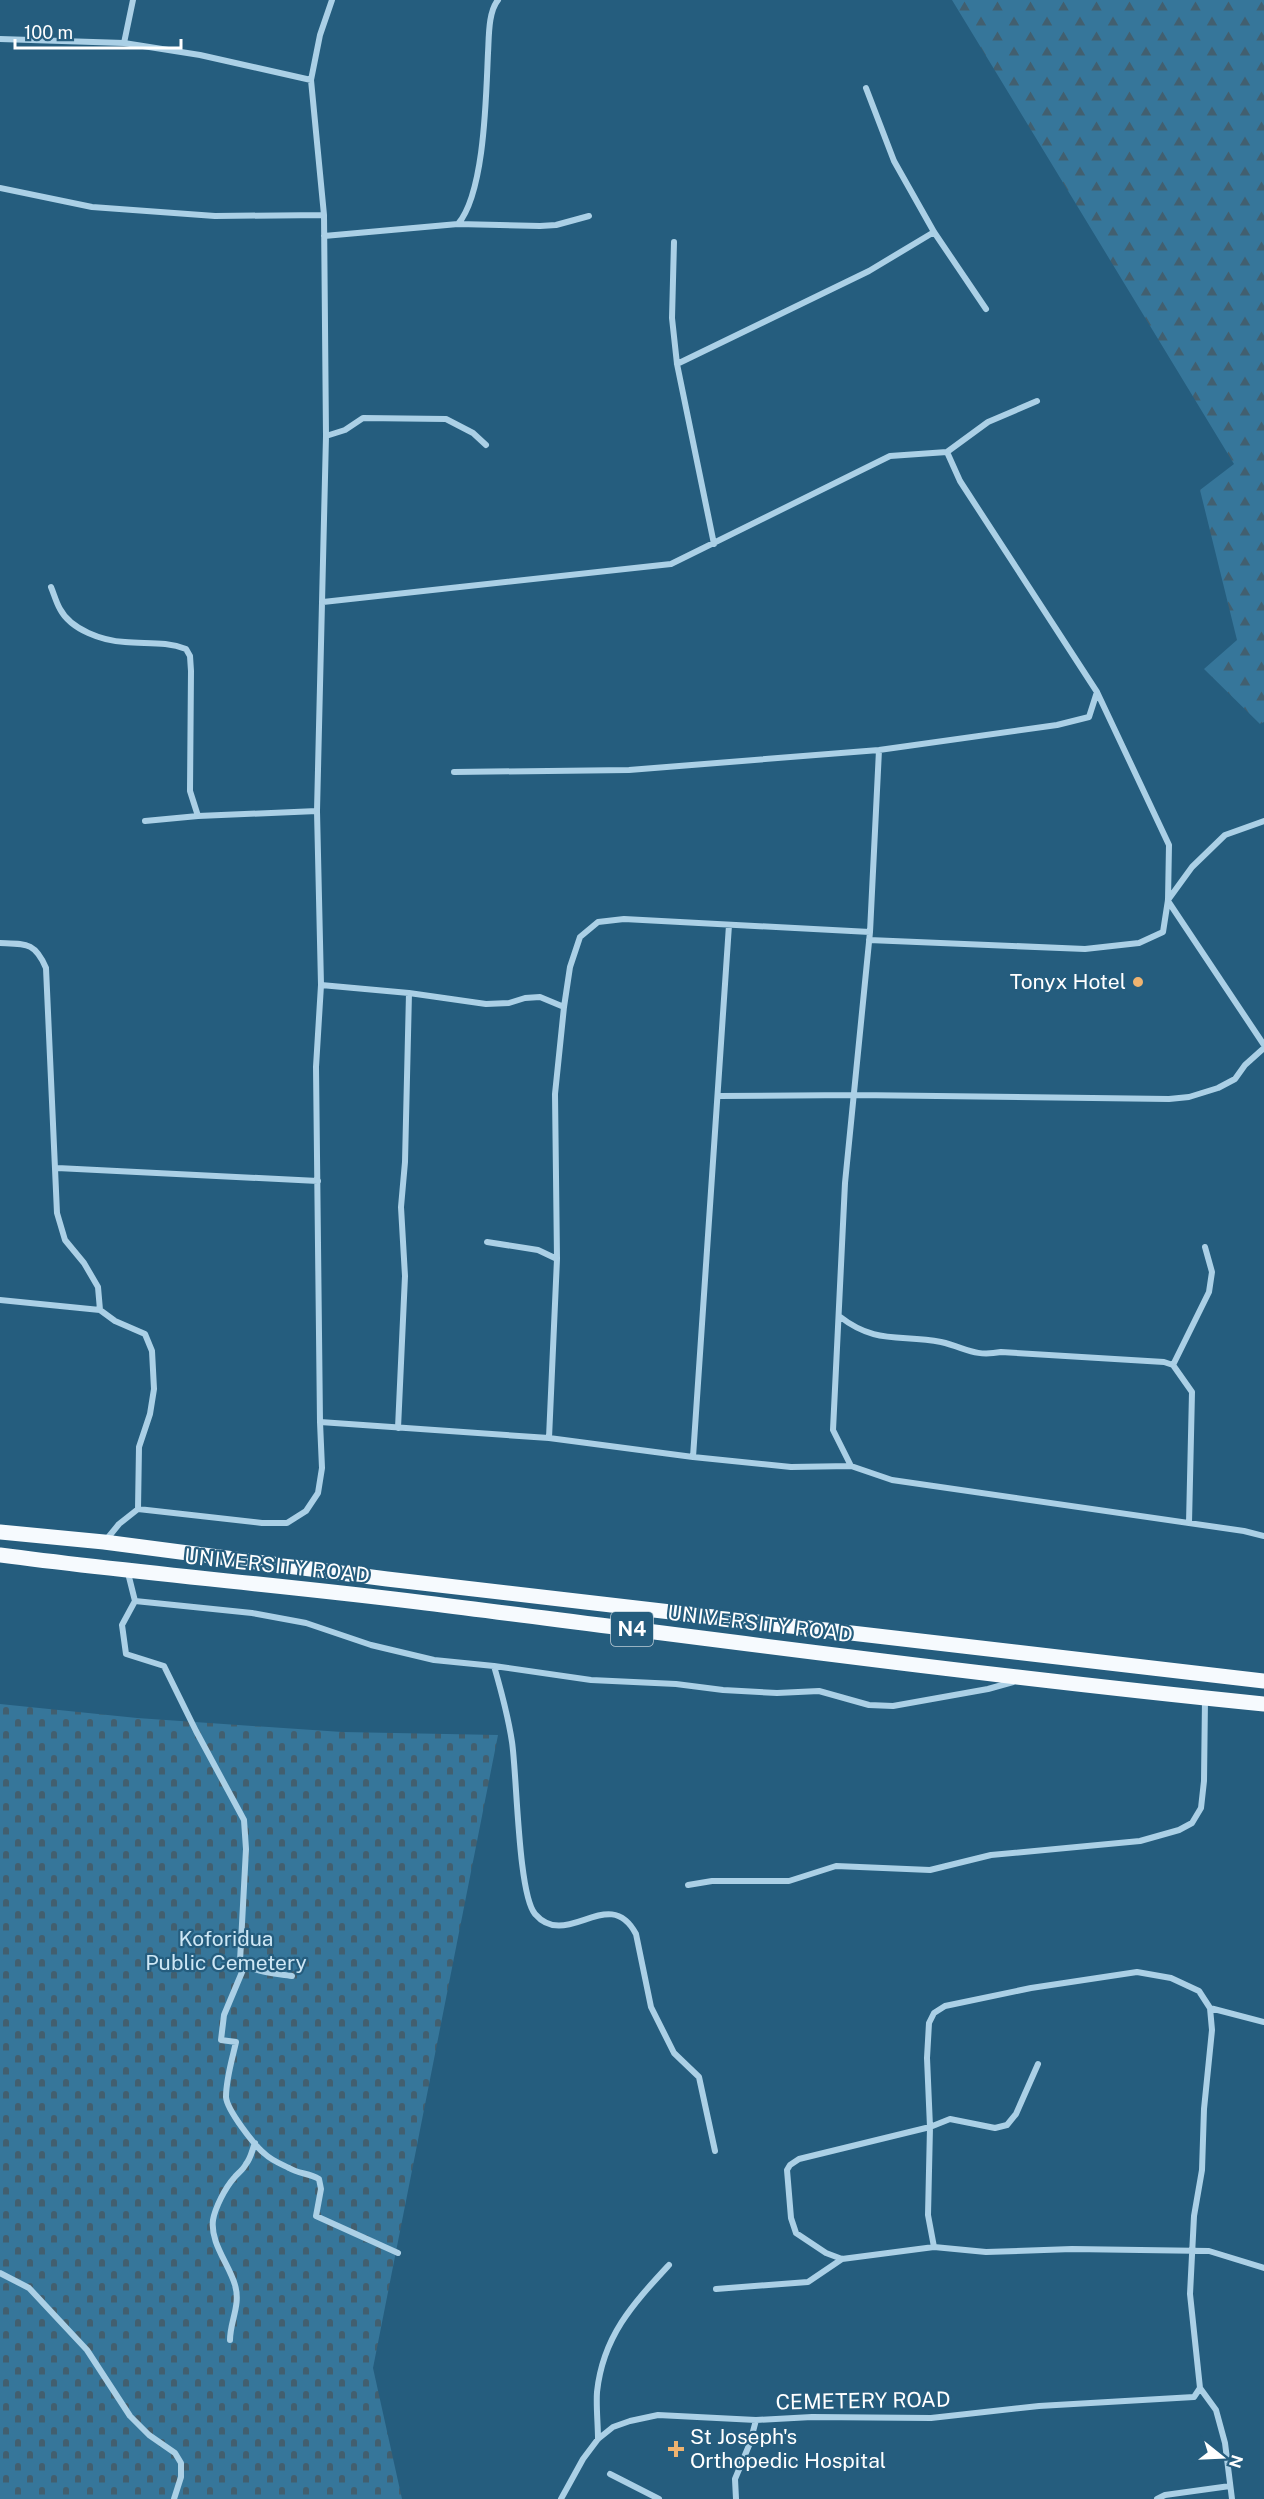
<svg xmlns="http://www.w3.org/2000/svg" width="1264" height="2499" font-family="'Public Sans',sans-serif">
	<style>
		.forest { fill: url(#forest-firs) }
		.cemetery { fill: url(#cemetery-stones) }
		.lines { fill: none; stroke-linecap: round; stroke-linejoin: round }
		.minor { stroke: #abd0e6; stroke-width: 6 }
		.trunk { stroke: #f6fafe; stroke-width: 15 }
		.poi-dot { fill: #efb370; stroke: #255d7e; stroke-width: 2 }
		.labels { text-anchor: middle; stroke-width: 4.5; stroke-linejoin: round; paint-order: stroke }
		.shield { fill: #255d7e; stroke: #beced8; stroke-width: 1.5 }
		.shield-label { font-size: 20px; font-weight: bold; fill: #fff }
		.poi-label { font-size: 21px; fill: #fff; stroke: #255d7e; text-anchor: end }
		.street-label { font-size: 21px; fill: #fff; stroke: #255d7e }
		.park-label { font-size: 21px; fill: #cee7f5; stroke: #255d7e }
	</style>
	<defs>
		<pattern id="forest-firs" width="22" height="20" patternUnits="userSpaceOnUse" patternTransform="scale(1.5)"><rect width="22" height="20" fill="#36769a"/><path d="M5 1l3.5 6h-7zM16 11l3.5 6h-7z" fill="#425f6f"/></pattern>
		<pattern id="cemetery-stones" width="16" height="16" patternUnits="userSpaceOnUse" patternTransform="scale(1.5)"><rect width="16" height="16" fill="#36769a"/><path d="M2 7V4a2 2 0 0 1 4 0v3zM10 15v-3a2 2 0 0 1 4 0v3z" fill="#425f6f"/></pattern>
	</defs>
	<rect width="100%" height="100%" fill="#255d7e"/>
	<!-- forest -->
	<path class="forest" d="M952 0H1264V722L1260 724 1204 669 1237 640 1200 490 1234 464Z"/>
	<!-- cemetery -->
	<path class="cemetery" d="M0 1704 137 1718 342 1732 498 1735 373 2368 402 2499H0Z"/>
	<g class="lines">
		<!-- minor -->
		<path class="minor" d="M0 39 124 43 200 55 311 80 324 215 326 436 317 811 321 985 316 1067 320 1422 549 1438 693 1457 791 1467 851 1466 892 1480 1244 1531 1264 1536
			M124 43 133 0
			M311 80 320 35 332 0
			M866 88 894 161 934 232 986 309
			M0 188 92 207 215 216 324 215
			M458 224 540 226 556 225 589 216
			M324 236 458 224C485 192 486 95 488 53 489 38 488 12 498 0
			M674 242 672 318 677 364 714 544
			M677 364 869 271 934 232
			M326 436 345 430 363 418 446 419 473 433 486 445
			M51 587C54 594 56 602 60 609 71 630 103 641 125 642 146 644 166 641 186 649L190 656 191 671 190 791 198 816
			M323 602 671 564 890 456 947 452
			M454 772 629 770 879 750 1057 725 1089 717 1097 692 960 481 947 452 988 422 1037 401
			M145 821 198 816 317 811
			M1168 900 1192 867 1225 835 1264 821
			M1168 901 1264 1045
			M869 940 1085 949 1139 943 1163 932 1168 900 1169 845 1097 692
			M0 943C26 944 35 942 46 968L57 1213 65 1240 84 1263 98 1287 100 1310 115 1321 145 1334 152 1351 154 1389 150 1414 139 1447 138 1509
			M321 985 409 993 486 1004 509 1003 525 998 540 997 564 1007
			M719 1096 856 1095 1169 1099 1189 1097 1218 1088 1235 1079 1245 1065 1264 1048
			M57 1168 318 1181
			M487 1242 538 1250 557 1259
			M0 1300 100 1310
			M839 1316C876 1345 900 1334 941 1342 967 1348 973 1357 1001 1352L1164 1362 1173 1365 1192 1392 1189 1523
			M1173 1365 1209 1292 1212 1272 1205 1247
			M398 1428 405 1276 401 1207 405 1162 409 993
			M549 1438 557 1259 555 1094 564 1007 570 967 580 937 598 922 624 919 870 932
			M693 1457 729 925
			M851 1466 833 1430 845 1183 870 932 879 750
			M106 1540 119 1524 138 1509 262 1523H287L306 1511 318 1493 322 1468 320 1422
			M128 1573 135 1601 122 1625 126 1654 164 1666 196 1731 244 1820 246 1849 240 1961C255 1973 274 1973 292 1976
			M135 1601 252 1613 306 1623 371 1645 434 1660 494 1666 591 1680 676 1684 723 1690 777 1693 819 1691 869 1705 893 1706 988 1689 1013 1682
			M494 1666C501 1690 508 1716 512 1742 517 1775 518 1894 535 1914 567 1951 609 1883 636 1934L651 2007 674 2053 699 2077 715 2151
			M688 1885 712 1881H789L836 1866 930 1870 991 1855 1140 1841 1179 1830 1192 1823 1201 1808 1204 1781 1205 1699
			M245 1965 224 2015 221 2040 236 2042C232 2060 226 2079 226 2097 227 2110 254 2145 265 2154 271 2160 281 2164 289 2168 299 2174 309 2173 319 2179L321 2189 316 2216 398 2253
			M1210 2008 1199 1991 1171 1978 1137 1972 1031 1988 945 2006 934 2013 929 2023 927 2058 930 2127 928 2215 934 2247 986 2252 1072 2249 1209 2251 1264 2268
			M934 2247 842 2259 826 2253 796 2233 791 2218 787 2170 790 2165 799 2159 930 2127 950 2119 995 2128 1007 2125 1016 2114 1038 2064
			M0 2273 29 2288 87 2350 130 2416 149 2435 175 2453 181 2463V2477L174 2499
			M716 2289 808 2282 842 2259
			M230 2340C230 2321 241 2305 235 2285 229 2264 210 2243 213 2220 215 2208 225 2188 234 2178 238 2173 243 2170 246 2164 251 2158 252 2150 255 2143
			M598 2439C598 2424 596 2407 597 2392 603 2336 633 2304 669 2265
			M610 2474 659 2499
			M561 2499 583 2459 598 2439 613 2427 630 2421 658 2415 756 2420 812 2417 931 2418 1039 2406 1194 2397 1200 2388
			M736 2499 735 2479 750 2443 756 2420
			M1157 2499 1165 2495 1230 2486
			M1232 2499 1225 2443 1216 2410 1200 2388 1190 2294 1194 2216 1202 2170 1204 2109 1212 2030 1210 2008 1264 2022"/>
		<!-- trunk -->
		<path class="trunk" d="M0 1532 104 1542 387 1579 1264 1681
			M0 1555C142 1574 284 1585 426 1603 705 1638 984 1676 1264 1704"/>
	</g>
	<!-- markers -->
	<g class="poi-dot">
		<circle cx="1138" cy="982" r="6"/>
		<path d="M673 2440h6v6h6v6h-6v6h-6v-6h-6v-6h6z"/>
	</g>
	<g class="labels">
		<!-- shield labels -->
		<rect class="shield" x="611" y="1612" width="42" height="34" rx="4.5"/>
		<g class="shield-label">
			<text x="632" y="1636">N4</text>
		</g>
		<!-- poi labels -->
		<g class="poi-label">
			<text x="1126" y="989">Tonyx Hotel</text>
			<text x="690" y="2444" text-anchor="start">St Joseph's<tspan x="690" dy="24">Orthopedic Hospital</tspan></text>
		</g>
		<!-- street labels -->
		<g class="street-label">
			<text transform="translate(277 1566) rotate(6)" y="7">UNIVERSITY ROAD</text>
			<text transform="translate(760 1624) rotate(7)" y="7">UNIVERSITY ROAD</text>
			<text transform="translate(863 2401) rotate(-1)" y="7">CEMETERY ROAD</text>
		</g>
		<!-- park labels -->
		<g class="park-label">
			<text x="226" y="1946">Koforidua<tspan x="226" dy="24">Public Cemetery</tspan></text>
		</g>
	</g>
	<!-- north arrow -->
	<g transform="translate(1222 2457) rotate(108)" stroke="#255d7e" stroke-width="4.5" paint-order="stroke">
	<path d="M0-4.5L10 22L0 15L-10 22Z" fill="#ffffff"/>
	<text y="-9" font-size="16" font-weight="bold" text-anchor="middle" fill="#ffffff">N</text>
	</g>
	<!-- scale -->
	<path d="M15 39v9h166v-9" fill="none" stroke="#ffffff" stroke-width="3"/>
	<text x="24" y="39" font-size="18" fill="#ffffff" stroke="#255d7e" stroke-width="4.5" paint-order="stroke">100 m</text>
</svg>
